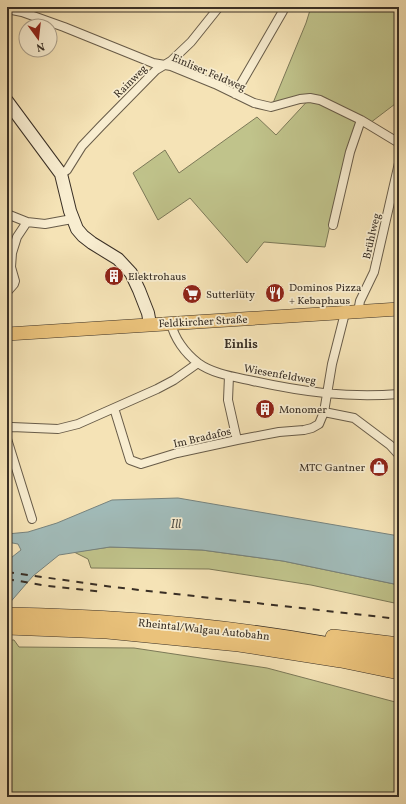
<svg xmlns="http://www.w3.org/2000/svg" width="406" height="804" font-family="Vollkorn,serif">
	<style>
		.green { fill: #c0c38b; stroke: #7c7958 }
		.water { fill: #a1bbb9; stroke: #77837e }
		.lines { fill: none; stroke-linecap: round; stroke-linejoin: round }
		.street-casing { stroke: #685c49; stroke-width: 10 }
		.secondary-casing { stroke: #392f25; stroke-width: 14 }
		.primary-casing { stroke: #392f25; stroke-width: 14 }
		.highway-casing { stroke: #392f25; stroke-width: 16 }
		.street { stroke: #f8edd0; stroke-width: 8 }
		.secondary { stroke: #f8edd0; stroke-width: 12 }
		.primary { stroke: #eac27b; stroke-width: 13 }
		.highway { stroke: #eac27b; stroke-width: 15 }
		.rail { stroke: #392f25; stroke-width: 2; stroke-dasharray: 7 7; stroke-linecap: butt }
		.labels { text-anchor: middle; stroke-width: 3.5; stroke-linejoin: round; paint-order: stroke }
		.street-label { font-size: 11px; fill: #392f25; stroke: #f8edd0 }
		.poi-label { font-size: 11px; fill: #392f25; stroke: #f8edd0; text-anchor: start }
		.neighbourhood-label { font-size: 12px; font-weight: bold; fill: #392f25; stroke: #f8edd0 }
		.water-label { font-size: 12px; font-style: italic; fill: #53524a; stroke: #f8edd0 }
	</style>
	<rect width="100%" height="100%" fill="#f5e3b6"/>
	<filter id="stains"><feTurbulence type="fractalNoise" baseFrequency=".005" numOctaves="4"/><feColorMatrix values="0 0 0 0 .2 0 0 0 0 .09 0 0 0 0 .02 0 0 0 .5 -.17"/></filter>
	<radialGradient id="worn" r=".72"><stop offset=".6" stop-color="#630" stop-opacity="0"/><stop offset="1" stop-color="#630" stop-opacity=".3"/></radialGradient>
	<!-- green -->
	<path class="green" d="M311 7H399V101L370 123 360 117 347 150 325 247 264 242 247 263 190 198 158 220 133 173 165 150 179 173 257 117 276 135 313 95 273 103 306 23Z
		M399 146V209L387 206Z
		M110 547 202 550 283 561 399 585V604L311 585 209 569 91 568 88 559 74 552Z
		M7 640H14L19 647 134 648 267 668 399 703V797H7Z"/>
	<!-- water -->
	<path class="water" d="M178 498 399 536V585L283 561 202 550 110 547 59 555 33 576 7 606V561L21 550 18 544 7 542V534L28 532 57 523 112 500Z"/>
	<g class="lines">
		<!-- street casing -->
		<g class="street-casing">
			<path id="street" d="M7 9 22 12 64 27 153 63 171 66 215 84 254 103 271 107 300 99 310 98 320 100 361 120 399 143
				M235 94 283 11
				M61 174 67 170 82 146 101 126 156 70 171 61 191 42 219 7
				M7 214 27 222 45 224 72 219
				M333 225 350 152 361 120
				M7 292 14 284 15 281 11 267 12 253 17 237 27 222
				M358 312 360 301 374 272 399 163
				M171 323C174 338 185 353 198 363 213 374 235 377 253 381 303 392 347 398 399 394
				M229 376 228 400 237 440
				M114 408 130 460 141 464 177 453 237 440 279 432 304 430 312 428 319 424 324 412 332 364 345 313
				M324 412 354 418 390 445 399 455
				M7 428 12 427 58 429 78 424 157 389 174 380 198 363
				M7 439 32 519"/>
		</g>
		<!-- secondary casing -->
		<g class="secondary-casing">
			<path id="secondary" d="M7 101 61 174 70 211 77 229 83 236 92 243 118 259 131 273 139 290 148 313 150 324"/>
		</g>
		<!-- primary casing -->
		<g class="primary-casing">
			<path id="primary" d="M7 334 399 309"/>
		</g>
		<!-- highway casing -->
		<g class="highway-casing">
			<path id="highway" d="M7 615C138 617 271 630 399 659
				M7 627 107 631 239 644 341 660 399 672
				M333 637 399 645"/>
		</g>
		<!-- street -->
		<use href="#street" class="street"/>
		<!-- secondary -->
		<use href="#secondary" class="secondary"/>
		<!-- primary -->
		<use href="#primary" class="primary"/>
		<!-- highway -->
		<use href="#highway" class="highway"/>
		<!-- rail -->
		<path class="rail" d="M7 572 113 587 399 619
			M7 579 48 586 104 592"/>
	</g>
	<!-- icons -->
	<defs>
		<g id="building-disc" transform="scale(1)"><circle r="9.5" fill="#8f2418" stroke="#f8edd0"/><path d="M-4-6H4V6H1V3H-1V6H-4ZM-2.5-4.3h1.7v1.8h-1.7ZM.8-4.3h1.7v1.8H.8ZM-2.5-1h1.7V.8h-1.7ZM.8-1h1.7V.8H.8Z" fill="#fff"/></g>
		<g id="restaurant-disc" transform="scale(1)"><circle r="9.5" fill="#8f2418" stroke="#f8edd0"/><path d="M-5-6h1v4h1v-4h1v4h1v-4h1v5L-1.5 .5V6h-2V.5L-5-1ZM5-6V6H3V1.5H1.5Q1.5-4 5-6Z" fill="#fff"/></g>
		<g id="supermarket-disc" transform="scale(1)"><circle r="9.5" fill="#8f2418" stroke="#f8edd0"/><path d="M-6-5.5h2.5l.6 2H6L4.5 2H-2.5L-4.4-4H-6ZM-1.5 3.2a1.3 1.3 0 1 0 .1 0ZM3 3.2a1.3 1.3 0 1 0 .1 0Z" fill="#fff"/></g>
		<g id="shop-disc" transform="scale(1)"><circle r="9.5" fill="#8f2418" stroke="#f8edd0"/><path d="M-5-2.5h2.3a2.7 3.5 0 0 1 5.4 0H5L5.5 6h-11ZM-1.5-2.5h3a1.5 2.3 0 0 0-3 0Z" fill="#fff"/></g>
	</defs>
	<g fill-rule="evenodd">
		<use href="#building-disc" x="114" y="276"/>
		<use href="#restaurant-disc" x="275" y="293"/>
		<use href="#supermarket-disc" x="192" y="294"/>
		<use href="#building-disc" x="265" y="409"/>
		<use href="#shop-disc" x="379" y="467"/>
	</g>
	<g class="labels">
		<!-- street labels -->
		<g class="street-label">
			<text transform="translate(209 72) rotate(23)" y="4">Einliser Feldweg</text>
			<text transform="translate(130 81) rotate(-45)" y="4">Rainweg</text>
			<text transform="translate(371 236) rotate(-77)" y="4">Brühlweg</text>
			<text transform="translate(203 321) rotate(-3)" y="4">Feldkircher Straße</text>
			<text transform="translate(280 374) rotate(10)" y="4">Wiesenfeldweg</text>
			<text transform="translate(202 437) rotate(-13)" y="4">Im Bradafos</text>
			<text transform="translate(204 629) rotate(6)" y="4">Rheintal/Walgau Autobahn</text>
		</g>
		<!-- poi labels -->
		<g class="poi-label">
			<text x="128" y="280">Elektrohaus</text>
			<text x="289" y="291">Dominos Pizza<tspan x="289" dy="13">+ Kebaphaus</tspan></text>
			<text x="206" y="298">Sutterlüty</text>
			<text x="279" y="413">Monomer</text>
			<text x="365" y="471" text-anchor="end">MTC Gantner</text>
		</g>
		<!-- neighbourhood labels -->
		<g class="neighbourhood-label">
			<text x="241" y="348">Einlis</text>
		</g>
		<!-- water labels -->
		<g class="water-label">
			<text x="176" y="528">Ill</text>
		</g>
	</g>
	<!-- margin -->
	<rect width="406" height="804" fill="none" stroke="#f5e3b6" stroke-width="24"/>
	<rect x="8" y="8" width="390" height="788" fill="none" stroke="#392f25" stroke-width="2"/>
	<rect x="12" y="12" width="382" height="780" fill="none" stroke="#392f25"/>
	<!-- north arrow -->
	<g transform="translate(38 38) rotate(165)"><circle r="19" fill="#f8edd0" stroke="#aca18c"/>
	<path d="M0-3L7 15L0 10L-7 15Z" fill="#8f2418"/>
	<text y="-6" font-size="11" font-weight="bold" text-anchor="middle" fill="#392f25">N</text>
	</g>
	<rect width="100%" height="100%" filter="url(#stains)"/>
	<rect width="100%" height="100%" fill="url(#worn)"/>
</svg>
